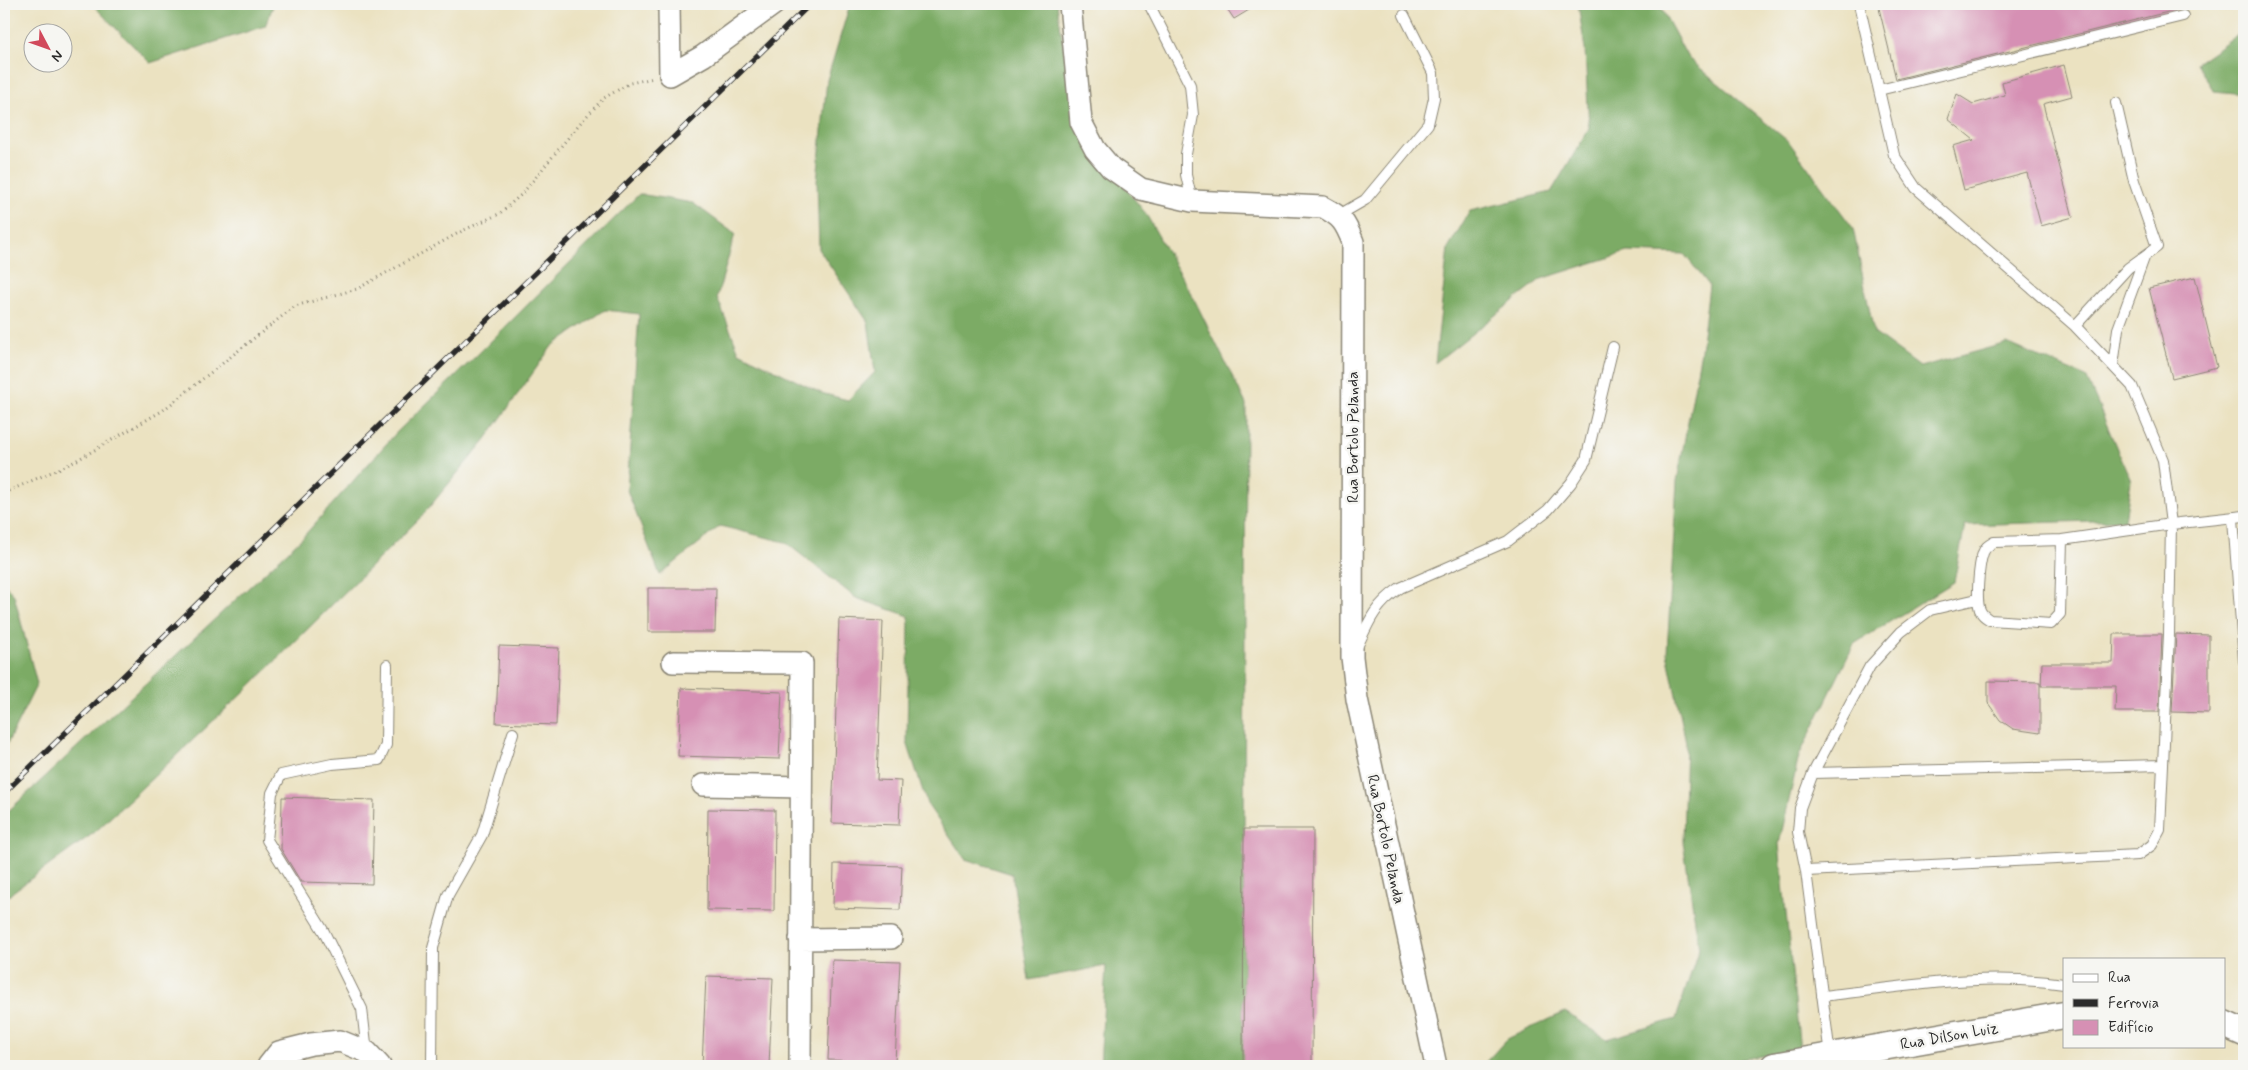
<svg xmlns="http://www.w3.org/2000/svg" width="2248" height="1070" font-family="Mynerve,sans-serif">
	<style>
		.forest { fill: #7cab65; stroke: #546b48 }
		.building { fill: #d690b4 }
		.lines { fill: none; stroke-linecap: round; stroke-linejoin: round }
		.service-casing { stroke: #8b8676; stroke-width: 12 }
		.minor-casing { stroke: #8b8676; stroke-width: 24 }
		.tertiary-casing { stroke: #8b8676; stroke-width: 29 }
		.path { stroke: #8b8676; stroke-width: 3; stroke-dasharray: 1 4; stroke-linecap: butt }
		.service { stroke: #fff; stroke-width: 10 }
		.minor { stroke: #fff; stroke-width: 21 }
		.tertiary { stroke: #fff; stroke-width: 26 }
		.rail-casing { stroke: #2b2b2b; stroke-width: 5.5 }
		.rail { stroke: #f6f6f2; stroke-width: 4; stroke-dasharray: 11; stroke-linecap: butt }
		.labels { text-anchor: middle; stroke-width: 5; stroke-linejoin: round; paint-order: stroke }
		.street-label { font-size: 16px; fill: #2b2b2b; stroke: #f6f6f2 }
	</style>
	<rect width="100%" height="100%" fill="#f6f6f2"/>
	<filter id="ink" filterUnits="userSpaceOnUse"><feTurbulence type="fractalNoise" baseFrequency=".02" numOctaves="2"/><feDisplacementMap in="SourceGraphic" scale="10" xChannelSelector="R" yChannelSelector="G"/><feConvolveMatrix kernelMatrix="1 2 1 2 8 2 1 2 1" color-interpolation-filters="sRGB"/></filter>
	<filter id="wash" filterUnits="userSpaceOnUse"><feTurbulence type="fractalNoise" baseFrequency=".0096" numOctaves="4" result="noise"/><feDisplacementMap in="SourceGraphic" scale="20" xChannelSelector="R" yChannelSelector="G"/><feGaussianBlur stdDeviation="1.12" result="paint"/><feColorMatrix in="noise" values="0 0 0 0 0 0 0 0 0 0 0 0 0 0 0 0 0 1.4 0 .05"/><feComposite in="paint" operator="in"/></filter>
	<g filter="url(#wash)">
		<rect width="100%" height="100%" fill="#ebe2c1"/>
		<!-- forest -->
		<path class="forest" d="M92 4H274L265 26 150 63Z
			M850 4H1057L1075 123 1146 214 1194 299 1246 404 1243 1066H1100L1106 966 1029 980 1012 874 965 859 927 804 907 742 909 616 856 598 785 542 720 526 660 575 627 490 639 314 605 310 552 346 486 439 421 517 245 691 95 832 14 891 4 901V815L302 538 397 432 476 356 639 194 693 203 735 234 717 297 739 352 821 393 848 400 875 372 868 322 819 249 817 181 827 80Z
			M1578 4H1659L1688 58 1789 142 1853 228 1874 333 1920 367 2007 343 2086 377 2131 481 2125 520 1965 525 1954 582 1854 644 1799 756 1779 844 1800 1050 1699 1066H1482L1507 1039 1565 1012 1607 1039 1676 1019 1699 949 1683 841 1686 742 1667 653 1677 481 1701 351 1709 285 1684 254 1627 252 1541 279 1435 363 1448 248 1470 211 1551 192 1589 129 1585 49Z
			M2244 30V94L2214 91 2196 63Z
			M4 583 14 595 37 684 4 750Z"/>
		<g id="blocks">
			<!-- building -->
			<path class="building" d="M1224 4H1259L1234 19Z
				M1878 4H2179L2180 9 1896 79Z
				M2064 65 2072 96 2043 104 2073 217 2041 226 2027 173 1964 190 1953 146 1974 140 1948 119 1957 94 1973 104 2005 95 2002 82Z
				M2195 277 2217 367 2172 378 2149 288Z
				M648 588H716L715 632H648Z
				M839 619 883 621 877 780 901 781 899 825 832 823Z
				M2114 634H2162L2159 712H2115L2116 686H2041L2042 663H2113Z
				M2176 634 2209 635V713L2172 712Z
				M499 646 559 648 556 725 496 723Z
				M1988 681 2040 682V733L2013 729 2000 720 1988 703Z
				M681 688 782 692 779 759 678 756Z
				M282 797 374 800 372 884 301 882 281 849Z
				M708 809 775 810 774 911 707 910Z
				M1244 829H1313L1312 1066H1243Z
				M834 864 902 866 900 910 833 908Z
				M832 960 900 962 895 1062 828 1060Z
				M706 976 773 978 769 1066H702Z"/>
		</g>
	</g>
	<g filter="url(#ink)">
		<use href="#blocks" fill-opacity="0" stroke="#8b8676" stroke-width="1"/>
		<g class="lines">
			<!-- service casing -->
			<g class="service-casing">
				<path id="service" d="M1149 4 1190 85 1193 115 1186 154V175L1192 201
					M1879 90 2183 16
					M1339 215 1365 200 1428 124 1434 98 1433 73 1404 15
					M2075 326 2128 268 2157 247 2134 181 2116 103
					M2113 366 2118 329 2144 258
					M2233 519 2244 661
					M2062 540 2060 614 2051 624 1990 620C1987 618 1983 616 1981 612 1975 603 1979 564 1983 553 1985 547 1989 545 1994 542Z
					M2062 540 2171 524 2244 516
					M1357 647C1369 621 1375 605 1400 588L1508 541 1548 510 1571 483 1586 460 1613 347
					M1813 773 2163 765
					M1806 871 1798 832 1800 808 1813 773 1870 666 1901 632 1930 610 1977 599
					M1822 996C1903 987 1983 972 2064 984
					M367 1052 362 1009 324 932 267 840 272 793 281 775 332 764 379 760 386 745 387 665
					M1830 1055 1806 871 2138 855 2152 845 2160 830 2169 634 2171 524 2163 460 2132 386 2075 326 1916 188 1894 155 1859 4
					M432 1066 433 948 448 895 482 835 513 733"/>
			</g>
			<!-- minor casing -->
			<g class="minor-casing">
				<path id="minor" d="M669 4 670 75 703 56 774 4
					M1070 4 1081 122 1095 149 1111 168 1141 189 1192 201 1323 207C1342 217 1345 222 1353 242L1352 657 1357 699 1436 1066
					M673 662 802 663 800 1066
					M703 785 801 787
					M800 939 891 938
					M268 1066 279 1052 311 1044 340 1041 367 1052 380 1066"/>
			</g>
			<!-- tertiary casing -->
			<g class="tertiary-casing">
				<path id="tertiary" d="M2224 1024 2244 1033
					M1774 1066 2064 1015"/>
			</g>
			<!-- path -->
			<path class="path" d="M4 493 72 463 162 411 295 306 357 289 462 231 499 214 522 194 581 122 604 98 630 83 654 78"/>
			<!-- service -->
			<use href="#service" class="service"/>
			<!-- minor -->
			<use href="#minor" class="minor"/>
			<!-- tertiary -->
			<use href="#tertiary" class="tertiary"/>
			<!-- rail casing -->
			<g class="rail-casing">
				<path id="rail" d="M4 793 810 4"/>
			</g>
			<!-- rail -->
			<use href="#rail" class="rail"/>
		</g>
	</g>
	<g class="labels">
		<!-- street labels -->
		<g class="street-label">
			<text transform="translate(1352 437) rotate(-90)" y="6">Rua Bortolo Pelanda</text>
			<text transform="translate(1387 839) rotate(78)" y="6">Rua Bortolo Pelanda</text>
			<text transform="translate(1949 1035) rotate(-10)" y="6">Rua Dilson Luiz</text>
		</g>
	</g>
	<!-- margin -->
	<rect width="2248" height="1070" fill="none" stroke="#f6f6f2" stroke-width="20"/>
	<!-- legend -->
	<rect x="2063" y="958" width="162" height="90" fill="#f6f6f2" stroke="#a5a5a2"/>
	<rect x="2073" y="974" width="25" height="8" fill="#ffffff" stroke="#a5a5a2"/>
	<text x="2108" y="982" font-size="15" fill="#2b2b2b">Rua</text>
	<rect x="2073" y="999" width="25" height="8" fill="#2b2b2b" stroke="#a5a5a2"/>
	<text x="2108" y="1008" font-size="15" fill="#2b2b2b">Ferrovia</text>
	<rect x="2073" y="1020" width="25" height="15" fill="#d690b4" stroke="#a5a5a2"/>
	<text x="2108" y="1032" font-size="15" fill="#2b2b2b">Edifício</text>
	<!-- north arrow -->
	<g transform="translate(48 48) rotate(131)"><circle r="24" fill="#f6f6f2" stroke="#a5a5a2"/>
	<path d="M0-4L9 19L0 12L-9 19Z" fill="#d1495b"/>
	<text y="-8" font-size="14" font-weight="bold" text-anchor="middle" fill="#2b2b2b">N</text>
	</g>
</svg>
